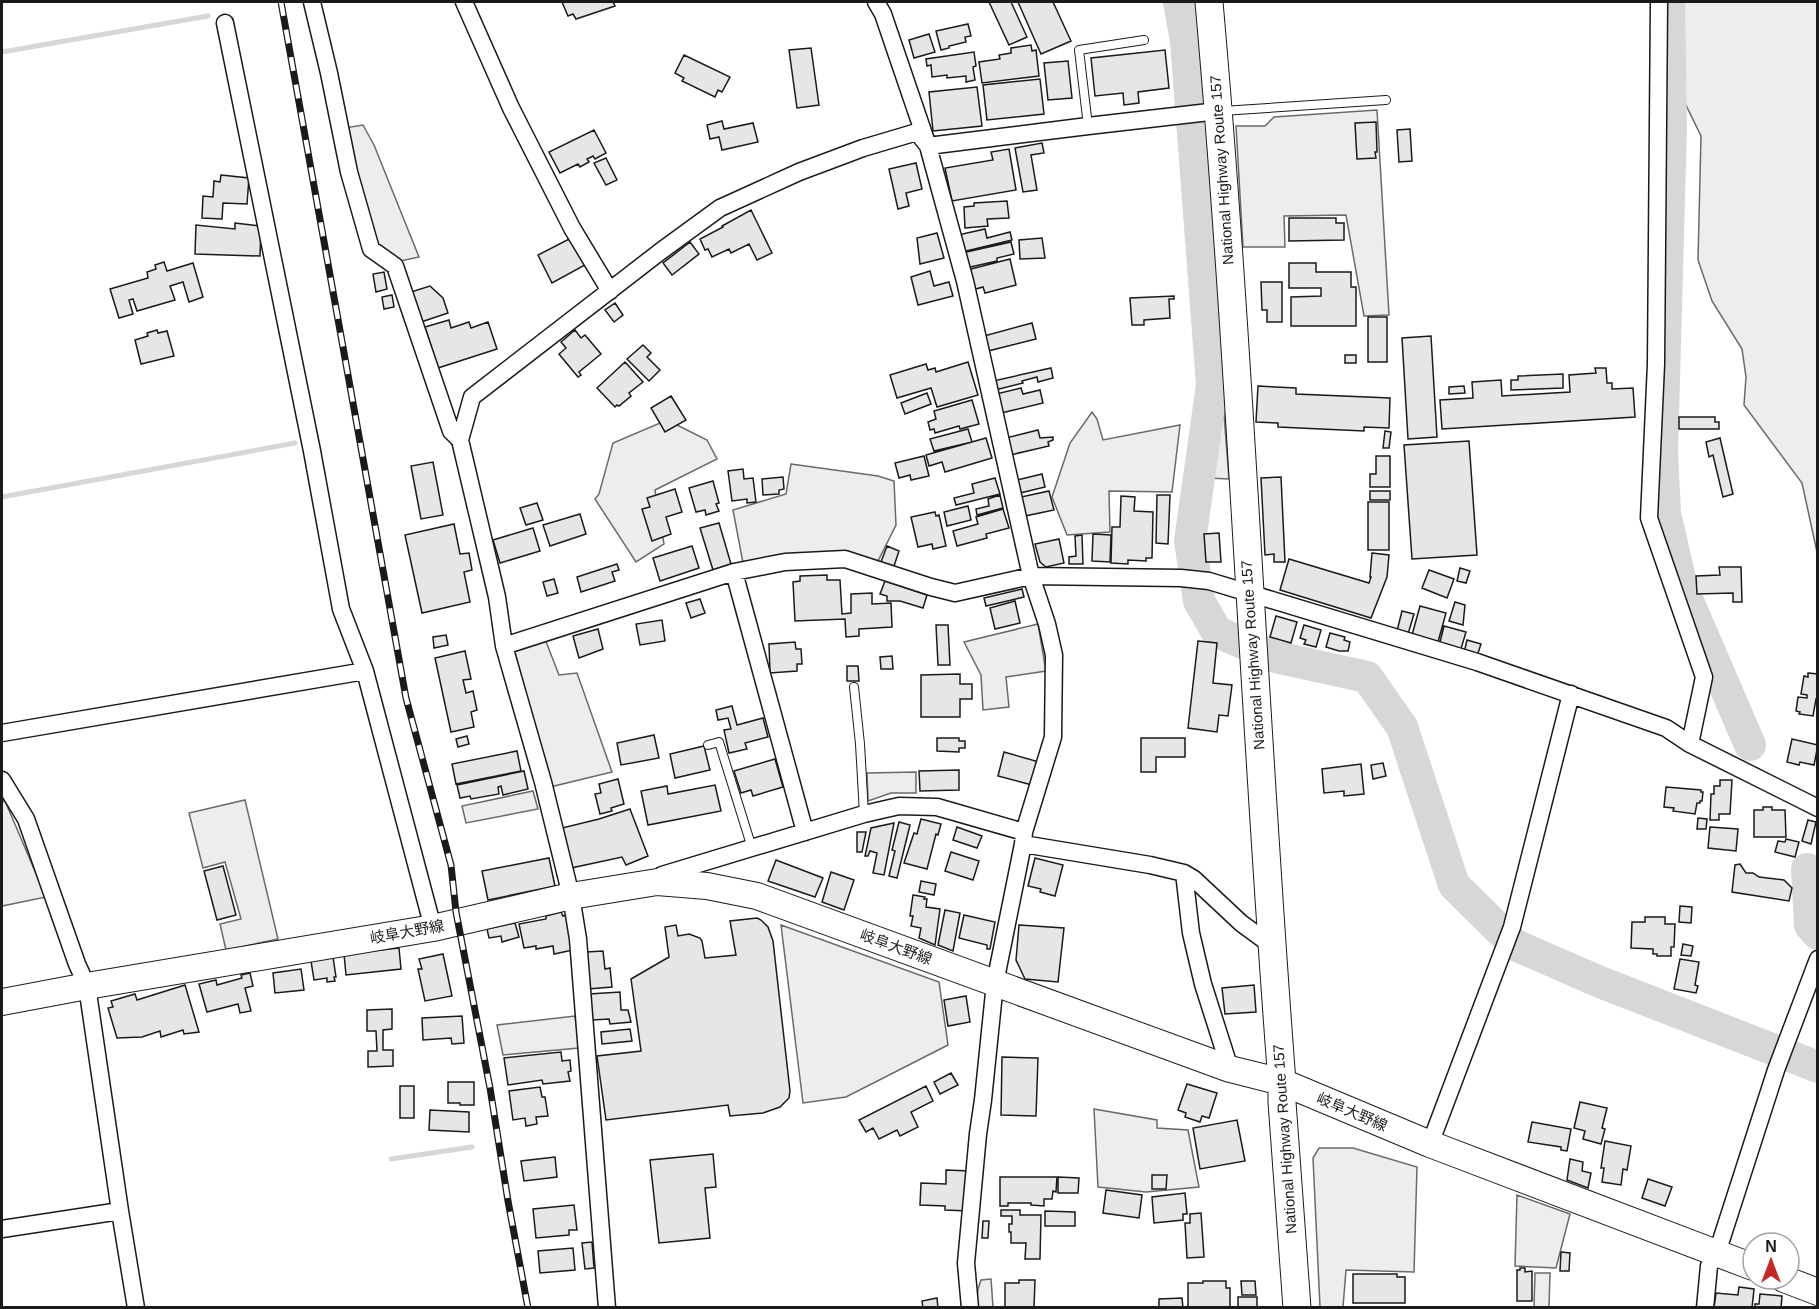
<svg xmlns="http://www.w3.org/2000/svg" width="1819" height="1309" font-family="Arial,'Noto Sans JP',sans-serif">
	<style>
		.built { fill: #ededed; stroke: #6a6a6a; stroke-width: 1.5 }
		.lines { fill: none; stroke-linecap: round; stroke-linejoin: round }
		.stream { stroke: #d7d7d7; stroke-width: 5 }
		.river { stroke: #d7d7d7; stroke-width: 32 }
		.building { fill: #e6e6e6; stroke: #1a1a1a; stroke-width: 1.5 }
		.service-casing { stroke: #1a1a1a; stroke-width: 10 }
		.minor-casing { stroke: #1a1a1a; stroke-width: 19 }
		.primary-casing { stroke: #1a1a1a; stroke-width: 28 }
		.trunk-casing { stroke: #1a1a1a; stroke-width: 29 }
		.service { stroke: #fff; stroke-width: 8 }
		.minor { stroke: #fff; stroke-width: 16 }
		.primary { stroke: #fff; stroke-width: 26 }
		.trunk { stroke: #fff; stroke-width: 27 }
		.rail-casing { stroke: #1a1a1a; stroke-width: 7 }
		.rail { stroke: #fff; stroke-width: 4.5; stroke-dasharray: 14; stroke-linecap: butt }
		.labels { text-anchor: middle; stroke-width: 4.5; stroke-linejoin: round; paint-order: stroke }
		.street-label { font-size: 15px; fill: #1a1a1a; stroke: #fff }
	</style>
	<rect width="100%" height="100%" fill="#fff"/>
	<!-- built -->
	<path class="built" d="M1682 2H1817V552L1802 483 1744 405 1746 377 1742 349 1712 301 1698 260 1701 136 1681 95Z
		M1377 110 1389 315 1364 316 1346 215 1284 216 1285 247H1243L1236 126H1265L1274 117Z
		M363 125 374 145 419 257 396 262 374 244 344 128Z
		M1223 402 1229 479 1208 478 1213 415Z
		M1092 412 1097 419 1103 440 1180 425 1172 492 1109 491 1110 532 1067 535 1052 497 1070 443Z
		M667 420 707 440 717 459 655 490 664 544 636 562 595 499 599 494 613 443Z
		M791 464 878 476 894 481 896 525 878 561 846 551 743 563 733 510 786 494Z
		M1038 624 1046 671 1006 677 1009 707 983 710 981 675 964 642Z
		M545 639 559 675 577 673 612 772 550 787 514 648Z
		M916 772V793H891L868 801 867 773Z
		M533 791 538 809 466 823 462 806Z
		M245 800 278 939 226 950 220 924 241 919 225 862 203 868 189 813Z
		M5 801 46 897 2 906V802Z
		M781 925 939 982 948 1045 846 1097 803 1103Z
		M575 1016 579 1048 503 1055 497 1025Z
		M1094 1109 1157 1120V1128L1188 1130 1199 1187 1146 1192 1098 1187Z
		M1319 1148H1353L1417 1167 1414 1272 1346 1270 1343 1307H1320L1313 1158Z
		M1517 1195 1570 1214 1556 1268 1515 1266Z
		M1535 1273H1550L1549 1307H1534Z
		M991 1279 993 1307 976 1308 978 1289 981 1280Z"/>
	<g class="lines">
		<!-- stream -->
		<path class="stream" d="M2 52 208 16
			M2 497 295 443
			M391 1159 472 1147"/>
		<!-- river -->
		<path class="river" d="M1179 2 1186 41 1212 385 1190 541 1199 601 1217 632 1276 657 1367 677 1402 727 1454 885 1515 945 1600 982 1818 1067
			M1669 2 1671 129 1662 451 1665 514 1682 587 1750 745
			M1807 869 1810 925 1818 934"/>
	</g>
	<!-- building -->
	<path class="building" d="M562 2H613L615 6 576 19 573 14 568 16Z
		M989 2H1011L1027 37 1009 45Z
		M1018 2H1053L1071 41 1041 54Z
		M968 24 971 36 965 37 966 42 949 46V48L941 50 936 31Z
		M929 34 935 52 914 58 909 40Z
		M1031 45 1032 51 1036 50 1039 76 982 83 979 62 1000 59 999 55 1011 53V48Z
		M811 48 819 105 797 108 789 50Z
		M1165 50 1169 88 1138 92 1139 103 1124 105 1123 93 1095 96 1091 58Z
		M974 52 976 66 973 67 975 80 966 82V76L947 78V75L932 77 931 65 927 66 926 59Z
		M684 55 730 77 722 92 718 90 715 97 682 81 684 78 675 73Z
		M1068 61 1072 98 1048 100 1044 63Z
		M1040 79 1044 114 987 120 983 85Z
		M977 87 982 126 933 131 929 92Z
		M722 121 724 129 753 123 758 142 722 150 719 137 710 139 707 125Z
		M1376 122 1377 152H1375L1376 158 1357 159 1355 123Z
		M1410 129 1412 161 1399 162 1397 130Z
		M594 130 606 153 595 159 593 156 587 159 589 162 580 167 578 164 560 173 549 152Z
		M1042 143 1044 153 1031 155 1037 190 1023 192 1015 148Z
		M1009 149 1016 190 952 201 945 168 993 160 991 152Z
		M606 158 617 180 606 185 594 163Z
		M916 163 922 189 906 193 909 206 898 209 889 169Z
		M221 175 249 178 247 204 223 203 222 219 202 218 203 196 213 197 214 181 220 182Z
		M1007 201 1009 218 987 219 988 226 965 228 964 207 974 206V203Z
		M751 210 772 253 757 260 749 244 731 253 729 249 712 257 708 249 705 250 700 239 723 227 722 226Z
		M1289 218H1336V223H1344V240L1289 241Z
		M235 223 261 226 260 256 195 254 196 225 235 229Z
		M985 229 987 238 1010 232 1012 240 962 252 958 235Z
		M937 233 944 258 920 264 917 238Z
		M571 238 585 265 552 283 538 255Z
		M1042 238 1045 258 1020 259 1019 240Z
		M690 242 699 254 672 275 663 263Z
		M1011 242 1014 254 997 258V261L966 268 962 253Z
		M1010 259 1016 285 985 293 983 287 972 290 967 270Z
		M164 262 167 271 193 263 203 297 189 302 183 282 170 286 175 300 137 311 133 299 129 300 133 314 119 318 110 289 148 278 147 272 156 269 155 265Z
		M1289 263H1316V272H1351V287H1356V326H1291V297L1321 296V288H1289Z
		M930 271 934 286 949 282 953 296 918 305 911 277Z
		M384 272 387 289 376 292 373 274Z
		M1261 282H1282V322H1267V310H1262Z
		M430 286 443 298 448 313 421 322 411 292Z
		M392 295 394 307 384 309 382 297Z
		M1174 296V299H1169L1170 318 1144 320V325H1132L1130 298Z
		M615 303 623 315 614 322 605 310Z
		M1368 317H1387V362H1368Z
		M449 320 451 328 469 322 471 328 488 322 497 349 438 368 425 327Z
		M1032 323 1036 339 988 351 984 336Z
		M157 330 158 333 167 331 174 356 141 364 135 340 148 336 147 333Z
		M575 330 581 338 585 335 601 354 579 372 581 375 578 377 559 354 566 348 561 342Z
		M1431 336 1437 437 1408 439 1402 338Z
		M643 345 651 353 647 357 660 370 649 381 627 359Z
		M1345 355H1356V363H1345Z
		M625 362 643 382 629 393 631 396 619 406 617 405 615 407 597 388Z
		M968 362 978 395 937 407 931 388 897 398 890 375 926 364 928 370 935 368 936 372Z
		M1051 368 1053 378 1038 382 1037 377 1022 381 1023 383 995 390 993 381Z
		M1595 368H1606L1607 383H1612V389L1633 388 1635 417 1442 429 1440 400 1473 398 1472 382 1501 380 1502 396 1570 392 1569 375 1596 373Z
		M1563 374V388L1511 390V380H1518V376Z
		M1258 386 1296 388V394L1390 398 1389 428 1364 427V431L1278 427V423L1256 422Z
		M1464 386 1465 393 1449 394V387Z
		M1021 388 1023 394 1040 390 1043 403 1001 413 996 394Z
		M927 393 931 404 905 414 901 403Z
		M671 396 686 420 665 432 651 408Z
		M972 400 979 424 960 429 959 426 935 433 934 429 930 430 928 422 936 419 934 411Z
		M1679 417H1715V422H1719V429H1679Z
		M968 429 972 442 934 451 930 439Z
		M1038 430 1040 438 1053 437V440L1048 442 1049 446 1010 455 1006 438Z
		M1385 431 1391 432 1389 448H1383Z
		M986 438 992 458 945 472 942 462 929 466 926 455Z
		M1720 438 1733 494 1723 497 1713 455 1709 457 1706 442Z
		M1469 441 1477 555 1412 559 1404 445Z
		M924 456 929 476 911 480 910 475 899 478 895 463Z
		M1376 456H1390V487H1370V474H1376Z
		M433 462 443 515 421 519 411 466Z
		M743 469 744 479 753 478 756 502 747 503V499L732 501 728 471Z
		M1042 474 1045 487 1020 493 1017 480Z
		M783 477 784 489 779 490V494L763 495 762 479Z
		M1281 477 1285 562H1274V554L1265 555 1261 478Z
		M995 478 1000 494 956 505 954 498 974 493 972 484Z
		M713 481 719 503 716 504 719 511 706 515 705 510 696 512 689 488Z
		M675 489 682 512 666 517 671 534 652 541 642 509 650 507 647 498Z
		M1049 491 1054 510 1025 516 1021 497Z
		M1370 491H1390V500H1370Z
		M1000 495 1003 508 977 515 976 509 989 506 988 499Z
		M1157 495H1170L1168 544 1156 543Z
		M1121 496 1135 497 1134 511 1153 512 1152 558H1146V561L1128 560V564L1111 563 1112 527H1120Z
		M1368 502H1389V550H1368Z
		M537 503 543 520 526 525 520 508Z
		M968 506 971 520 947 526 944 512Z
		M1003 509 1009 528 986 534 987 538 957 546 953 531 978 524 976 517Z
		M935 512 936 516 939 515 946 546 933 549 932 544 918 547 911 517Z
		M580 514 586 534 550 546 543 525Z
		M719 523 731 564 713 570 700 528Z
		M454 524 460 554 469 553 472 570 464 572 470 602 422 613 405 535Z
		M533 528 540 551 500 563 493 540Z
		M1219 533 1221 562H1206L1204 534Z
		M1093 534 1111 535 1110 562 1092 561Z
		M1082 535 1083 564H1069V557L1076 556 1075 536Z
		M1059 539 1064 563 1046 567 1040 562 1035 544Z
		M692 546 699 568 660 581 653 558Z
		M887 546 899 551 894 566 881 562Z
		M1372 553 1389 555 1387 577 1371 618 1280 590 1289 559 1369 583 1371 577H1370Z
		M617 564 619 570 612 572 615 581 581 592 577 577Z
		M1719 567H1741L1742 602H1733V593L1697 594 1696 576 1720 575Z
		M1460 568 1470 571 1466 583 1457 581Z
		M1429 570 1454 579 1447 598 1422 588Z
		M827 575V580H840L842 614 851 613V594L872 593V604L891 603 892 627 859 629V636L846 637 845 619 795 621 793 582 800 581V576Z
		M554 579 558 593 547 596 543 582Z
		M885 581 927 595 923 608 900 601H887V596L880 594Z
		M1022 589 1024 597 986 606 984 598Z
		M700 599 705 613 691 618 686 603Z
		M1015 601 1020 623 995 629 990 608Z
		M1455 602 1465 605 1463 625 1449 621Z
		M1420 606 1446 613 1438 642 1412 635Z
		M1402 611 1414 614 1408 634 1397 631Z
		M1276 616 1297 622 1291 643 1270 637Z
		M662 620 665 641 640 645 636 624Z
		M936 625H948L950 665H938Z
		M1304 625 1321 630 1316 647 1304 644 1306 640 1300 638Z
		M1444 626 1466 632 1460 652 1439 646Z
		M598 629 603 649 579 658 573 636Z
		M1330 633 1345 637 1344 640 1350 642 1348 651H1339L1326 647Z
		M446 635 448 645 434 648 433 637Z
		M1467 640 1481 644 1477 656 1464 653Z
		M1198 641 1217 643 1213 683 1232 685 1228 716 1219 715 1217 732 1188 728Z
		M795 642 796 649H801L802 664H797V671L770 673 769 644Z
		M465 651 471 679 463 680 466 693 473 691 477 710 471 712 474 727 451 732 435 658Z
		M892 656 893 669H881L880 657Z
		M847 666H858L859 681H847Z
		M1808 673 1818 674V700L1816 699 1813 716 1799 714 1800 712 1796 711 1798 697 1807 698V695L1801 694 1804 676 1808 677Z
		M960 674V684H972V699H960V717H921V675Z
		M732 706 737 725 763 718 768 737 745 743 747 749 729 753 724 730 731 729 728 718 718 720 716 710Z
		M654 735 659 758 621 765 617 743Z
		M467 736 469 744 458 747 456 739Z
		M937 738H959V741H965V748H959V752L937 751Z
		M1141 738H1185V757H1156V772H1141Z
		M1792 739 1818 745 1814 765 1800 762 1799 765 1787 762Z
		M704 746 710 770 675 778 670 754Z
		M517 751 521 771 456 784 452 764Z
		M1004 752 1039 762 1032 785 998 776Z
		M775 759 783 787 753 796 751 790 741 793 734 771Z
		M1383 763 1386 776 1373 779 1371 765Z
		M1361 764 1364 794 1344 796V791L1324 793 1322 769Z
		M959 770V790L920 791 919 771Z
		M524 771 528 789 503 795 501 786 498 787 499 794 471 799 470 796 460 798 457 785Z
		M618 779 624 804 611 808 612 811 600 814 595 794 601 793 599 784Z
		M1720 780H1732L1730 814H1719V820H1710L1711 794H1714V786H1720Z
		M715 785 721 811 648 825 641 791 667 786 668 794Z
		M1666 787 1701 790V792H1703L1702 801H1700V803H1697L1695 814 1673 811 1674 808 1664 807Z
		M1763 807H1772V810H1785L1786 837H1754V810H1763Z
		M630 809 648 856 626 865 622 857 571 868 562 828 599 819Z
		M1698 818 1707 819 1706 829H1697Z
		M921 819 941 824 938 835 936 834 927 869 904 863 914 833 917 834Z
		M1808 820 1816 822 1811 844 1802 841Z
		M899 822 910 825 897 878 889 876 895 851 892 850Z
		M894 823 884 875 873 873 877 853 870 851 868 856H865L871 828Z
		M957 827 982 836 977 848 953 840Z
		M1710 827 1738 829 1736 851 1708 848Z
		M857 832H866L862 852H857Z
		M1786 839 1799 842 1795 857 1775 852 1778 841 1785 842Z
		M951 852 979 861 973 880 945 871Z
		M549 858 555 886 488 900 482 871Z
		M1035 858 1063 865 1055 896 1040 892 1041 889 1028 886Z
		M776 860 823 878 815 897 768 881Z
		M1740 864 1746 873H1753L1759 877 1784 880 1792 888 1789 901 1732 892 1735 865Z
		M223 866 236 915 217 920 204 871Z
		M831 872 854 880 844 910 822 902Z
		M921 881 936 884 934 895 919 892Z
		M913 895 925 897 924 899H927L926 907 940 909 935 945 919 938 921 928 911 926 913 916H910Z
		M1680 906 1692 907 1691 923 1679 922Z
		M945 910 960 913 953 951 938 945Z
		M561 912 563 916 566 915 573 950 554 954 553 946 536 949V946L524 948 519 924 546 919V916Z
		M964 915 995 922 990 949H987V945L959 938Z
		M1645 917H1665V924H1675L1674 947H1671V956H1657V954H1653V949L1631 948 1632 922H1645Z
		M757 918 761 920 768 927 773 941 790 1091 789 1098 780 1107 763 1113 730 1116 728 1105 606 1120 597 1056 641 1051 631 979 669 957 665 927 676 925 678 936 689 934 700 938 702 941 705 958 736 955 730 921Z
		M515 923 519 937 502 942 501 936 489 938 487 929Z
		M1019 925 1064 928 1058 982 1025 979 1016 960Z
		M1683 944 1693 946 1691 956 1681 955Z
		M399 948 401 969 346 975 344 954Z
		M603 951 605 969 610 968 612 987 588 989 586 952Z
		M443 954 452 996 425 1001 418 969H422L419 959Z
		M333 957 336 977H334L335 981 327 982V978L314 980 311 961Z
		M1680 959 1699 962 1695 985 1698 986 1696 993 1674 989Z
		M301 969 304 990 275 993 273 973Z
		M250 973 253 986 245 988 251 1011 240 1013 238 1004 207 1012 199 984 216 980 217 985 242 978 241 975Z
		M185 985 199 1032 184 1034 183 1030 161 1037 160 1031 142 1037 117 1038 108 1008 113 1007 111 1001 135 994 137 1000Z
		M1254 985 1256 1012 1225 1014 1222 988Z
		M620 992 621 1010H628L631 1022 610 1024 609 1019 592 1020 589 994Z
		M966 996 970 1022 948 1026 944 1000Z
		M392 1009V1029L383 1030V1050H393V1066L368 1067V1051H377L376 1031H367V1010Z
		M462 1016 464 1043 452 1044 451 1038 423 1040 422 1018Z
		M630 1029 632 1041 602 1044 601 1032Z
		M561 1052 562 1061 570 1060 571 1071 568 1072 570 1081 543 1084 542 1080 508 1085 504 1058Z
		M1002 1057 1038 1058 1036 1116 1001 1115Z
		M951 1073 958 1085 940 1094 934 1082Z
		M448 1082H474V1105H460V1103H448Z
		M1187 1084 1217 1093 1209 1118 1202 1116 1200 1122 1185 1117 1186 1113 1178 1110Z
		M400 1086H414V1118H400Z
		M926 1086 933 1101 911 1112 918 1127 900 1136 897 1130 879 1139 873 1128 866 1132 859 1120Z
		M540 1087 542 1097H545L548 1116 536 1117 537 1124 526 1126 525 1118 513 1120 509 1091Z
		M1580 1102 1607 1108 1602 1128 1605 1129 1601 1144 1583 1139 1585 1131 1574 1128Z
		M430 1110 469 1112V1132L429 1130Z
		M1237 1120 1245 1161 1200 1169 1193 1128Z
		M1532 1122 1571 1129 1567 1151 1561 1150V1147L1528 1142Z
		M1605 1141 1631 1146 1627 1170 1623 1169 1621 1185 1602 1182 1604 1168H1601Z
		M713 1154 716 1187 705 1188 710 1238 659 1243 650 1160Z
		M555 1157 557 1177 524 1181 521 1161Z
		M1570 1159 1583 1162 1582 1171 1591 1173 1588 1188 1567 1180Z
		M946 1170 970 1171 969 1211 945 1210V1206L920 1205 921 1183 946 1184Z
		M1152 1175H1167L1166 1189H1152Z
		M1000 1177H1057L1056 1192 1053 1191 1052 1199H1044V1206L1031 1205V1203H1008V1206H1000Z
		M1058 1177 1079 1178 1078 1193H1058Z
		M1648 1179 1672 1187 1665 1206 1642 1198Z
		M1106 1190 1142 1195 1139 1218 1103 1213Z
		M1185 1193 1187 1214H1183V1220L1154 1223 1152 1197Z
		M574 1205 577 1230H569V1235L536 1238 533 1209Z
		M1001 1210H1020V1215H1041L1040 1259H1025L1026 1243H1011V1232H1009V1224H1012V1216H1001Z
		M1045 1211 1075 1212V1226H1045Z
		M1201 1213 1204 1257 1187 1258 1185 1223H1190V1214Z
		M983 1221H989L988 1238H982Z
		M592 1242 594 1268 585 1269 582 1243Z
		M573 1248 575 1270 540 1273 538 1251Z
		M1561 1252 1570 1253 1569 1271H1560Z
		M1520 1268H1525V1272L1532 1271V1301H1517V1270H1520Z
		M1353 1274H1397V1277H1405V1303H1353Z
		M1019 1280H1035L1034 1308H1005V1283H1019Z
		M1203 1281H1226V1288H1230V1308H1188V1283H1203Z
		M1241 1281H1255L1256 1295H1242Z
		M1739 1287 1754 1289 1752 1308H1714L1716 1293 1738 1295Z
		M1760 1294 1782 1296 1781 1308H1755V1304H1759Z
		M1238 1297H1257V1308H1238Z
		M937 1298 938 1308H923L922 1301Z
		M1182 1298 1183 1308H1159V1299Z"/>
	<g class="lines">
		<!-- service casing -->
		<g class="service-casing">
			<path id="service" d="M1222 111 1386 100
				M1088 126 1079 50 1144 40
				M854 687 860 744 864 814
				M708 745 719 742 752 848"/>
		</g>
		<!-- minor casing -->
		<g class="minor-casing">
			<path id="minor" d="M312 2 329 73 349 172 371 249 395 266 451 431 460 440
				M464 2 511 108 572 228 610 291
				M876 2 883 14 928 146 965 281 1031 576 1047 624 1054 655 1053 737 1024 832 1023 844 995 983 983 1100 978 1134 966 1263 970 1308
				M1659 2 1656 364 1649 518 1704 677 1690 744
				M225 23 312 451 341 609 365 671 433 928
				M928 146 1088 126 1218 111
				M734 572 805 832
				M504 646 734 572 785 562 845 559 931 587 955 593 1031 576 1181 578 1209 581 1477 662 1666 728 1690 744 1818 808
				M2 733 365 671
				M2 780 26 819 77 964 87 986 120 1211 136 1308
				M1023 844 1150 865 1184 873 1191 933 1203 984 1230 1069
				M1184 873 1194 879 1241 923 1271 945
				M657 882 662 875 864 814 899 806 937 807 1024 832
				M1430 1144 1512 927 1571 694
				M2 1229 120 1211
				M607 1308 578 939 571 896 543 782 504 646 497 597 460 440 472 397 661 251 720 208 799 172 863 148 917 132 928 146
				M1705 1308 1709 1266 1717 1253 1776 1070 1818 959"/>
		</g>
		<!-- primary casing -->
		<g class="primary-casing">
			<path id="primary" d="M2 1002 87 986 433 928 571 896 657 882 707 886 757 896 1230 1069 1282 1082 1430 1144 1753 1267
				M1784 1279 1818 1292"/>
		</g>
		<!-- trunk casing -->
		<g class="trunk-casing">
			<path id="trunk" d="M1209 2C1241 361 1254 722 1282 1082V1102L1297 1308"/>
		</g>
		<!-- service -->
		<use href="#service" class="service"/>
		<!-- minor -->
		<use href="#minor" class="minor"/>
		<!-- primary -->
		<use href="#primary" class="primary"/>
		<!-- trunk -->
		<use href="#trunk" class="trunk"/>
		<!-- rail casing -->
		<g class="rail-casing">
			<path id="rail" d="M281 2 406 698 451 865 456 912 490 1088 508 1201 528 1308"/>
		</g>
		<!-- rail -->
		<use href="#rail" class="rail"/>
	</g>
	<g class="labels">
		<!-- street labels -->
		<g class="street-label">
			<text transform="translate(1222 170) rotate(-94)" y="5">National Highway Route 157</text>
			<text transform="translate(1253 655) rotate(-94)" y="5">National Highway Route 157</text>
			<text transform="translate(407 932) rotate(-10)" y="5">岐阜大野線</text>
			<text transform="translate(896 947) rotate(20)" y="5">岐阜大野線</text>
			<text transform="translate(1352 1112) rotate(23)" y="5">岐阜大野線</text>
			<text transform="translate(1285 1139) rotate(-94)" y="5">National Highway Route 157</text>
		</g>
	</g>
	<!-- border -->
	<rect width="1819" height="1309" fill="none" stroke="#1a1a1a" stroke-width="6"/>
	<!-- north arrow -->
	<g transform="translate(1771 1261)"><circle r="28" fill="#ffffff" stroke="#a3a3a3" stroke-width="1.5"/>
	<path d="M0-4.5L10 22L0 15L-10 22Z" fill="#c62828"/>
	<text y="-9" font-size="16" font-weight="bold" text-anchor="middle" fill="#1a1a1a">N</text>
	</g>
</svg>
